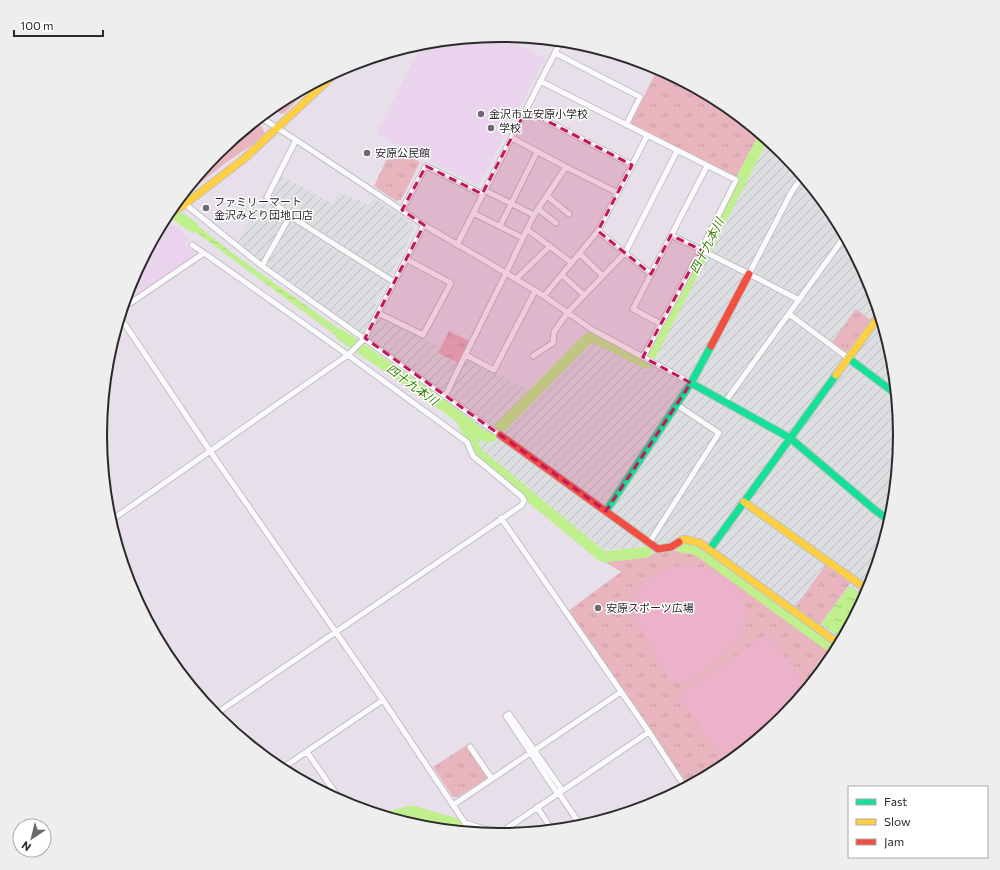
<svg xmlns="http://www.w3.org/2000/svg" width="1000" height="870" font-family="Commissioner,'Noto Sans JP',sans-serif">
	<style>
		.industrial { fill: url(#industrial-furrows) }
		.education { fill: #ead3ed }
		.grass { fill: #e8b5bf }
		.park { fill: url(#park-tufts) }
		.pitch { fill: #ecb2ca }
		.water { fill: url(#water-ripples) }
		.lines { fill: none; stroke-linecap: round; stroke-linejoin: round }
		.river { stroke: #c0f08d; stroke-width: 11 }
		.street-casing { stroke: #c1c1c2; stroke-width: 7 }
		.fast-casing { stroke: #c1c1c2; stroke-width: 9 }
		.slow-casing { stroke: #c1c1c2; stroke-width: 9 }
		.jam-casing { stroke: #c1c1c2; stroke-width: 9 }
		.street { stroke: #fbfafc; stroke-width: 5 }
		.fast { stroke: #16e098; stroke-width: 7 }
		.slow { stroke: #ffcf43; stroke-width: 7 }
		.jam { stroke: #f24e42; stroke-width: 7 }
		.marked { fill: #c2185b; fill-opacity: 0.2; stroke: #c2185b; stroke-width: 3; stroke-dasharray: 8 5; stroke-linejoin: round }
		.poi-dot { fill: #6c696d; stroke: #fff; stroke-width: 1.5 }
		.labels { text-anchor: middle; stroke-width: 3; stroke-linejoin: round; paint-order: stroke }
		.poi-label { font-size: 11px; fill: #2a2a2a; stroke: #fff; text-anchor: start }
		.water-label { font-size: 12px; font-style: italic; fill: #3a8007; stroke: #fff }
		.rim { fill: none; stroke: #2a2a2a; stroke-width: 2 }
	</style>
	<defs>
		<pattern id="industrial-furrows" width="10" height="10" patternUnits="userSpaceOnUse"><rect width="10" height="10" fill="#dddee1"/><path d="M-1 1l2-2M0 10L10 0M9 11l2-2" fill="none" stroke="#bebfc1"/></pattern>
		<pattern id="park-tufts" width="24" height="20" patternUnits="userSpaceOnUse"><rect width="24" height="20" fill="#e8b5bf"/><path d="M3 7l-1-3M5 7V3M7 7l1-3M15 17l-1-3M17 17v-4M19 17l1-3" fill="none" stroke="#c79ca4"/></pattern>
		<pattern id="water-ripples" width="26" height="14" patternUnits="userSpaceOnUse"><rect width="26" height="14" fill="#c0f08d"/><path d="M2 4q2-2 4 0t4 0M15 11q2-2 4 0t4 0" fill="none" stroke="#a5ce7a"/></pattern>
	</defs>
	<rect width="100%" height="100%" fill="#e7dfe9"/>
	<!-- industrial -->
	<path class="industrial" d="M762 135 783 152 833 213 870 282 892 357 900 435 892 513 869 588 844 637 840 638 834 637 750 576 685 537 678 538 668 544 604 550 480 452 453 398 255 258 238 242 276 173 333 204 339 192 369 205 374 198 412 223 413 231 372 312 440 347 438 353 462 365 467 359 531 391 588 335 592 334 596 336 641 359Z"/>
	<!-- education -->
	<path class="education" d="M497 35 545 58 479 185 376 134 422 43Z
		M172 224 189 237 188 241 185 245 197 254 123 305 131 282 156 234Z"/>
	<!-- grass -->
	<path class="grass" d="M324 78 299 98 285 113 281 114 274 109 270 113 267 111 278 102Z
		M254 122 262 127 265 133 252 145 227 162 194 188 188 187 217 152Z"/>
	<!-- park -->
	<path class="park" d="M655 74 740 117 760 134 736 177 632 124 631 122Z
		M392 148 420 162 401 200 396 201 374 186Z
		M856 309 871 320 846 353 832 342Z
		M449 331 469 341 458 363 438 353Z
		M681 550H693L835 653 783 718 685 784 568 611 621 572 602 560Z
		M826 564 851 582 819 626 795 608Z
		M467 745 489 777 458 797H453L433 767Z"/>
	<!-- pitch -->
	<path class="pitch" d="M685 565 705 568 727 578 742 595 747 616 741 637 714 664 684 685 669 680 636 621 634 598 645 581 663 570Z
		M768 633 807 689 793 706 720 756 678 696Z"/>
	<!-- water -->
	<path class="water" d="M188 218 231 252 356 341 350 346 178 219Z
		M849 586 865 596 845 632 836 634 821 624Z"/>
	<g class="lines">
		<!-- river -->
		<path class="river" d="M169 210 193 227
			M341 335 447 408 483 436 490 437 502 426 587 339 594 337 646 363
			M650 356 764 136
			M463 422 477 453 603 557 647 552
			M681 547 694 549 702 553 827 644 838 648
			M386 817 412 811 464 826
			M477 830 490 834"/>
		<!-- street casing -->
		<g class="street-casing">
			<path id="street" d="M555 53 640 97 626 125
				M540 81 736 180 701 250 643 357
				M526 110 632 165
				M260 117 296 140 267 197 290 216 262 266
				M647 136 598 231 651 274
				M512 138 566 167 618 193
				M484 190 534 215
				M547 196 569 214
				M185 204 262 266 500 435
				M538 209 556 223
				M402 210 426 166 482 194
				M473 213 523 238
				M290 216 394 282
				M424 225 506 273 534 215 566 167
				M500 226 537 152
				M528 230 572 263
				M671 235 749 274 792 191 803 176
				M192 245 204 253
				M457 245 561 41
				M580 254 603 276
				M749 274 799 300
				M562 275 584 295
				M516 279 550 246
				M544 296 598 231
				M123 308 204 253 348 355 467 442 473 456 521 496 524 500 522 505 214 715
				M378 313 423 335 451 283 406 259
				M789 314 848 358
				M120 317 210 451 383 700 471 832
				M661 324 633 309 707 166
				M466 355 494 370 535 291
				M533 356 553 343 554 332 568 312 625 253 677 151
				M445 396 506 273 544 296 591 329 691 383
				M725 402 845 236
				M501 518 649 732 685 787
				M110 521 348 355 365 338 424 225 296 140
				M649 543 719 433 677 405
				M470 747 492 779
				M307 752 341 801
				M281 769 383 700
				M558 792 581 826
				M557 793 506 716 509 714 562 790
				M453 805 621 692
				M537 807 552 830
				M465 823 504 835
				M497 835 649 732"/>
		</g>
		<!-- fast casing -->
		<g class="fast-casing">
			<path id="fast" d="M848 358 896 394
				M691 383 790 438 875 510 890 521
				M606 511 691 383 711 346
				M710 549 836 375"/>
		</g>
		<!-- slow casing -->
		<g class="slow-casing">
			<path id="slow" d="M165 217 185 204 245 158 341 68
				M836 375 880 315
				M744 502 868 590
				M679 542 684 539 700 543 835 641 842 640"/>
		</g>
		<!-- jam casing -->
		<g class="jam-casing">
			<path id="jam" d="M638 61 724 104
				M711 346 749 274
				M500 435 658 549 671 547 679 542"/>
		</g>
		<!-- street -->
		<use href="#street" class="street"/>
		<!-- fast -->
		<use href="#fast" class="fast"/>
		<!-- slow -->
		<use href="#slow" class="slow"/>
		<!-- jam -->
		<use href="#jam" class="jam"/>
	</g>
	<!-- marked area -->
	<path class="marked" d="M526 110 632 165 598 231 651 274 671 235 701 250 643 357 691 383 606 511 365 338 424 225 402 210 426 166 482 194Z"/>
	<!-- markers -->
	<g class="poi-dot">
		<circle cx="481" cy="114" r="4"/>
		<circle cx="491" cy="128" r="4"/>
		<circle cx="367" cy="153" r="4"/>
		<circle cx="206" cy="208" r="4"/>
		<circle cx="598" cy="608" r="4"/>
	</g>
	<g class="labels">
		<!-- poi labels -->
		<g class="poi-label">
			<text x="489" y="118">金沢市立安原小学校</text>
			<text x="499" y="132">学校</text>
			<text x="375" y="157">安原公民館</text>
			<text x="214" y="206">ファミリーマート<tspan x="214" dy="13">金沢みどり団地口店</tspan></text>
			<text x="606" y="612">安原スポーツ広場</text>
		</g>
		<!-- water labels -->
		<g class="water-label">
			<text transform="translate(707 246) rotate(-63)" y="4">四十九本川</text>
			<text transform="translate(412 385) rotate(36)" y="4">四十九本川</text>
		</g>
	</g>
	<!-- crop -->
	<path d="M0 0H1000V870H0ZM107 435a393 393 0 1 1 786 0a393 393 0 1 1-786 0Z" fill="#eee" fill-rule="evenodd"/>
	<path class="rim" d="M107 435a393 393 0 1 1 786 0a393 393 0 1 1-786 0Z"/>
	<!-- legend -->
	<rect x="848" y="786" width="140" height="72" fill="#ffffff" stroke="#aaaaaa"/>
	<rect x="856" y="799" width="20" height="6" fill="#16e098" stroke="#aaaaaa"/>
	<text x="884" y="806" font-size="12" fill="#2a2a2a">Fast</text>
	<rect x="856" y="819" width="20" height="6" fill="#ffcf43" stroke="#aaaaaa"/>
	<text x="884" y="826" font-size="12" fill="#2a2a2a">Slow</text>
	<rect x="856" y="839" width="20" height="6" fill="#f24e42" stroke="#aaaaaa"/>
	<text x="884" y="846" font-size="12" fill="#2a2a2a">Jam</text>
	<!-- north arrow -->
	<g transform="translate(32 838) rotate(215)"><circle r="19" fill="#ffffff" stroke="#aaaaaa"/>
	<path d="M0-3L7 15L0 10L-7 15Z" fill="#6c696d"/>
	<text y="-6" font-size="11" font-weight="bold" text-anchor="middle" fill="#2a2a2a">N</text>
	</g>
	<!-- scale -->
	<path d="M14 30v6h89v-6" fill="none" stroke="#2a2a2a" stroke-width="2"/>
	<text x="20" y="30" font-size="12" fill="#2a2a2a" stroke="#ffffff" stroke-width="3" paint-order="stroke">100 m</text>
</svg>
